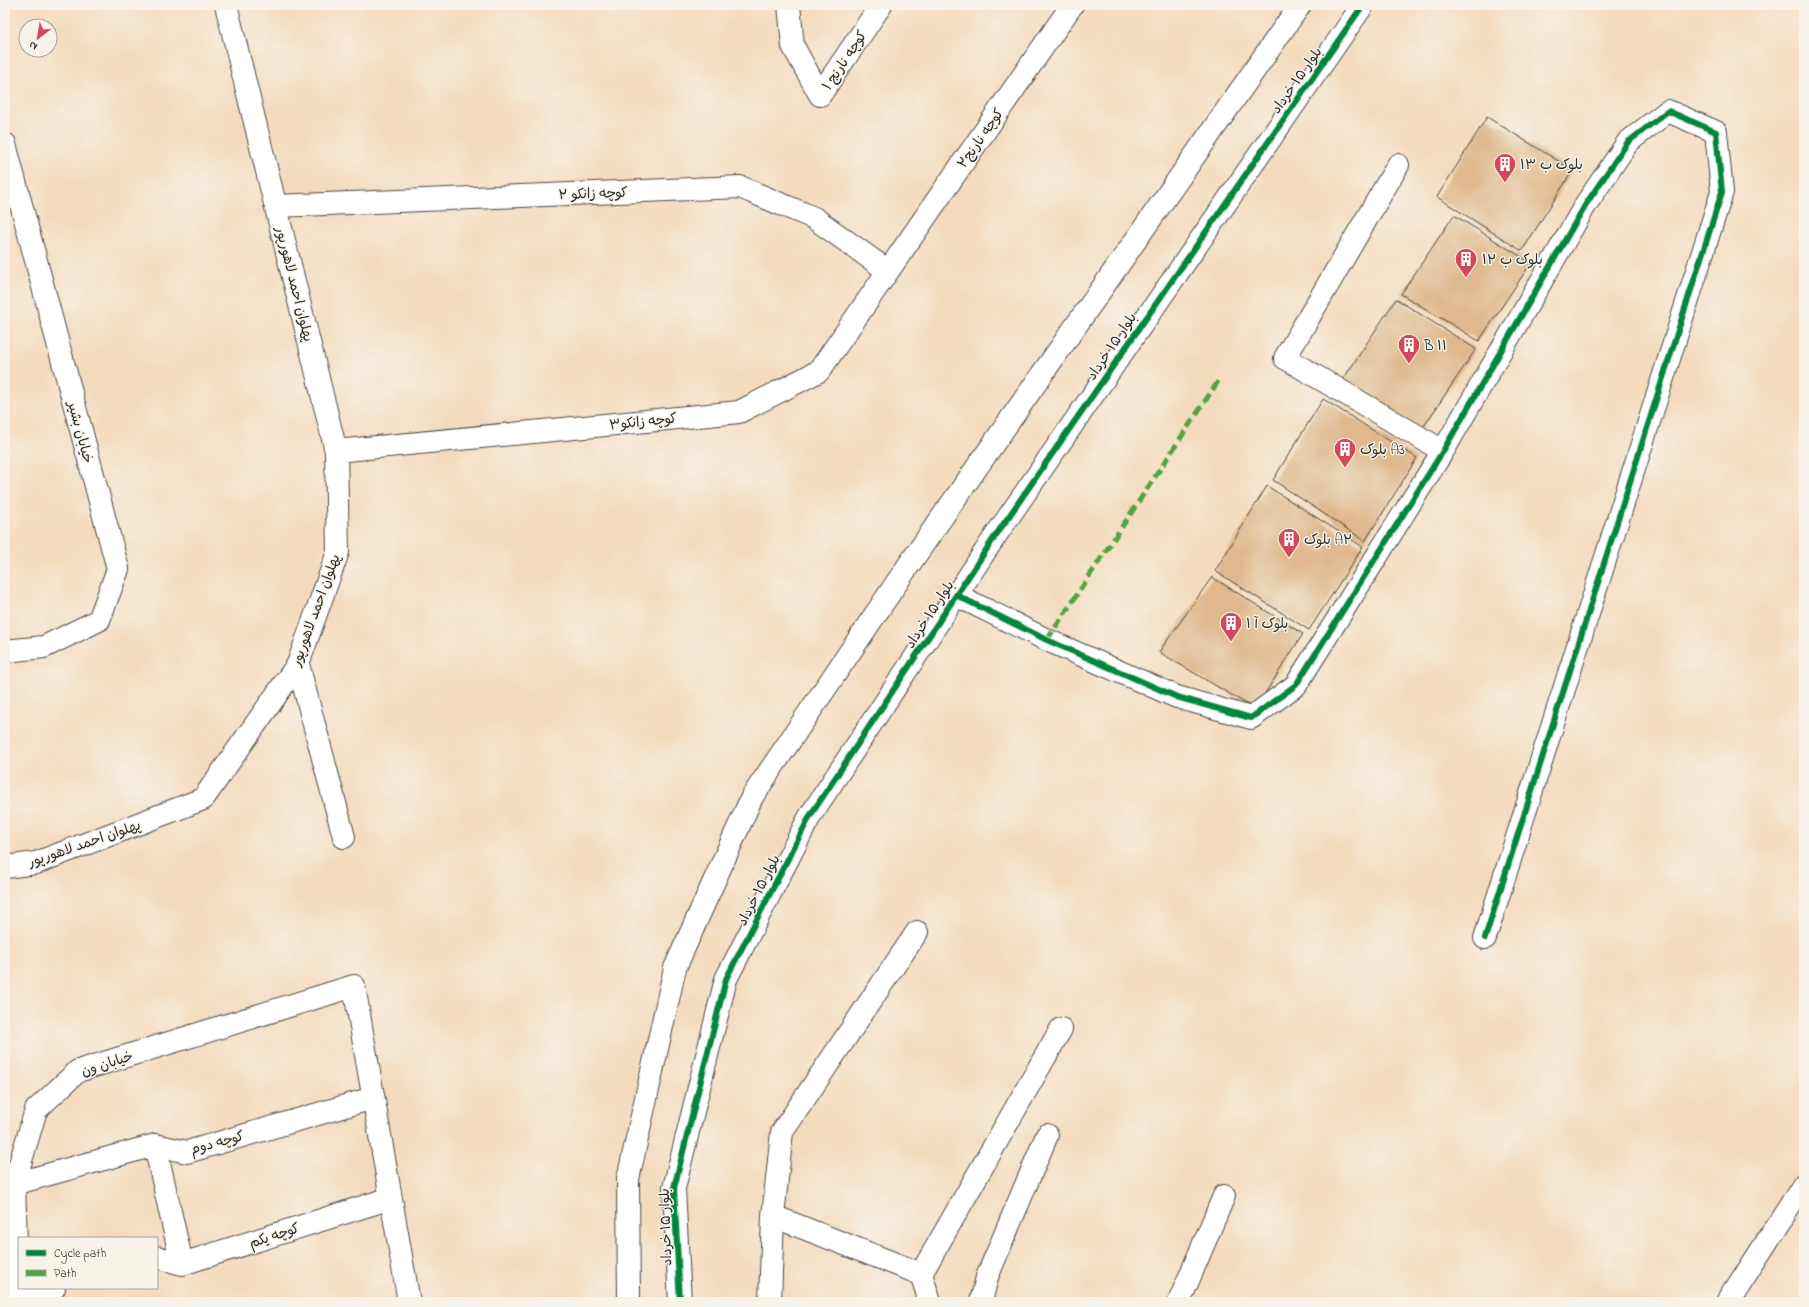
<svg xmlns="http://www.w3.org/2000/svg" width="1809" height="1307" font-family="'Indie Flower','Playpen Sans Arabic',sans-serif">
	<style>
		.building { fill: #dfb98d }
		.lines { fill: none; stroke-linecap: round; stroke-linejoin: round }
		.street-casing { stroke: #494541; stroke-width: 24 }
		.secondary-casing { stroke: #494541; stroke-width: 24 }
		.street { stroke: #fff; stroke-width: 22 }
		.secondary { stroke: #fff; stroke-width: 22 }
		.quiet { stroke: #51a443; stroke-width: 5; stroke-dasharray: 10 5; stroke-linecap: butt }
		.cycleway-casing { stroke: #f7f3e8; stroke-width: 8 }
		.cycleway { stroke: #00873e; stroke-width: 6 }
		.labels { text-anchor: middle; stroke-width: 3; stroke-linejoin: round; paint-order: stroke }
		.street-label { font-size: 14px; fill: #2b2b2b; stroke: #f7f3e8 }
		.poi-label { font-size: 14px; fill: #2b2b2b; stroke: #f7f3e8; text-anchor: start }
	</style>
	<rect width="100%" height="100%" fill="#f7f3e8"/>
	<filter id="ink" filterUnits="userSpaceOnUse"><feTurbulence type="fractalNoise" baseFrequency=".025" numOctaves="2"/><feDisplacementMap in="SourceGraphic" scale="8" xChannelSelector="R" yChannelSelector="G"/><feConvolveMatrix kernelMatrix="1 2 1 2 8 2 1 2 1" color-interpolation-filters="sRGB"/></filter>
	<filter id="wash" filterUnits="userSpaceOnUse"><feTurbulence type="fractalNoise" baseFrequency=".012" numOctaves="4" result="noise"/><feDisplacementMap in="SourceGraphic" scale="16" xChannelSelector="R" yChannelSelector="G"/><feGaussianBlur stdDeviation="0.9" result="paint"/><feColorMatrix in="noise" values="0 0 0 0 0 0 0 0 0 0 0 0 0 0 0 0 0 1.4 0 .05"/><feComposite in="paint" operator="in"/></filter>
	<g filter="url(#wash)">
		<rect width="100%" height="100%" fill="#f4dbbe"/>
		<g id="blocks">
			<!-- building -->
			<path class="building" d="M1487 117 1573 170 1522 251 1437 197Z
				M1454 215 1531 263 1479 341 1401 294Z
				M1396 299 1476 349 1422 429 1342 381Z
				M1323 399 1417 458 1365 541 1273 480Z
				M1267 486 1363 547 1309 630 1215 571Z
				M1212 577 1303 634 1255 709 1159 652Z"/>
		</g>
	</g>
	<g filter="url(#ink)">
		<use href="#blocks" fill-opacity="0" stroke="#494541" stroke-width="1"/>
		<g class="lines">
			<!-- street casing -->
			<g class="street-casing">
				<path id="street" d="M789 5 793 46 820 95 881 5
					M5 144 118 569 99 620 44 647 5 651
					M1398 165 1285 358 1443 451
					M276 206 740 187 814 218 888 271
					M336 451 739 412 819 371 1072 5
					M956 595 1047 640 1177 697 1251 718 1296 685 1443 451 1586 204 1628 142 1668 111 1716 132 1722 192 1485 938
					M298 664 344 837
					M5 867 36 863 203 799 298 664 338 552 336 451 226 5
					M155 1145 182 1264
					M14 1184 155 1145 187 1152 373 1098
					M773 1216 921 1274 930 1302
					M157 1257 182 1264 391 1198
					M921 1274 1061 1029
					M17 1299 54 1288
					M18 1302 14 1184 36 1110 78 1071 354 986 409 1302
					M770 1302 773 1216 782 1132 917 932
					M981 1302 987 1277 1047 1135
					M1179 1302 1224 1196"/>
			</g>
			<!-- secondary casing -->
			<g class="secondary-casing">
				<path id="secondary" d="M629 1302 628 1179 675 968 752 797 908 566 1300 5
					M680 1302 674 1188 726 979 810 816 996 535 1363 5
					M1728 1302 1804 1184"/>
			</g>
			<!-- street -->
			<use href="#street" class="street"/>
			<!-- secondary -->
			<use href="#secondary" class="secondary"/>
			<!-- quiet -->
			<path class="quiet" d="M1047 640 1219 380"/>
			<!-- cycleway casing -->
			<g class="cycleway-casing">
				<path id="cycleway" d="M956 595 1047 640 1177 697 1251 718 1296 685 1443 451 1586 204 1628 142 1668 111 1716 132 1722 192 1485 938
					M680 1302 674 1188 726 979 810 816 996 535 1363 5"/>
			</g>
			<!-- cycleway -->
			<use href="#cycleway" class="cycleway"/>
		</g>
	</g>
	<!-- icons -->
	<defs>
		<g id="building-pin" transform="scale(1.15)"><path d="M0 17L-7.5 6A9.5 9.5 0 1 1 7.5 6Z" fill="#d1495b" stroke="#f7f3e8"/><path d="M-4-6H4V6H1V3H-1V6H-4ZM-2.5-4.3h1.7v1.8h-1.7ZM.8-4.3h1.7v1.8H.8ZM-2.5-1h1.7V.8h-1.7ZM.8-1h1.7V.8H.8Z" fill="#fff"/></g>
	</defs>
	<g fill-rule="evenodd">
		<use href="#building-pin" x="1505" y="164"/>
		<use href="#building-pin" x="1466" y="259"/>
		<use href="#building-pin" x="1409" y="345"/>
		<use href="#building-pin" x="1345" y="449"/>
		<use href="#building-pin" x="1289" y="539"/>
		<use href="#building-pin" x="1231" y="623"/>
	</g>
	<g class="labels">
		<!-- street labels -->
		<g class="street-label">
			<text transform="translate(844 60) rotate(-56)" y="5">کوچه نارنج ۱</text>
			<text transform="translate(1296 80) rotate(-55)" y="5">بلوار ۱۵ خرداد</text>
			<text transform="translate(980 138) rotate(-55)" y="5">کوچه نارنج۲</text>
			<text transform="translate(593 193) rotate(-2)" y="5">کوچه زانکو ۲</text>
			<text transform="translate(295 284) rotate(76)" y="5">پهلوان احمد لاهورپور</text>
			<text transform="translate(1111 346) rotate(-56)" y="5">بلوار ۱۵ خرداد</text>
			<text transform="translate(643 421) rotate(-6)" y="5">کوچه زانکو۳</text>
			<text transform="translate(81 432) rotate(75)" y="5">خیابان بشیر</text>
			<text transform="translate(315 610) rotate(-70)" y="5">پهلوان احمد لاهورپور</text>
			<text transform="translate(929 614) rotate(-57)" y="5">بلوار ۱۵ خرداد</text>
			<text transform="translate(84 843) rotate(-19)" y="5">پهلوان احمد لاهورپور</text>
			<text transform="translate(758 890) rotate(-63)" y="5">بلوار ۱۵ خرداد</text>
			<text transform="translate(107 1063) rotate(-18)" y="5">خیابان ون</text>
			<text transform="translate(217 1142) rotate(-15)" y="5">کوچه دوم</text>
			<text transform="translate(665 1227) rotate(-92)" y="5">بلوار ۱۵ خرداد</text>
			<text transform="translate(274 1235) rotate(-18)" y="5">کوچه یکم</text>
		</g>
		<!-- poi labels -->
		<g class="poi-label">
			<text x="1520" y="169">بلوک ب ۱۳</text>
			<text x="1482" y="264">بلوک ب ۱۲</text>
			<text x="1424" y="350">B ۱۱</text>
			<text x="1360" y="454">بلوک A3</text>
			<text x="1304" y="544">بلوک A۲</text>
			<text x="1246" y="628">بلوک آ ۱</text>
		</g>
	</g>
	<!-- margin -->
	<rect width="1809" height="1307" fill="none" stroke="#f7f3e8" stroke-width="20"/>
	<!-- legend -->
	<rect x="18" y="1237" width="140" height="52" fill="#f7f3e8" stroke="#a5a39c"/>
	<rect x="26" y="1250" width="20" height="6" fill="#00873e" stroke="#a5a39c"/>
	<text x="54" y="1257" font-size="12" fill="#2b2b2b">Cycle path</text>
	<rect x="26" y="1270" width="20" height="6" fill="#51a443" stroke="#a5a39c"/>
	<text x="54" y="1277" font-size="12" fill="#2b2b2b">Path</text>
	<!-- north arrow -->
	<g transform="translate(38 38) rotate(211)"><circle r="19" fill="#f7f3e8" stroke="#a5a39c"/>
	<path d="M0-3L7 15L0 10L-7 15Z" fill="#d1495b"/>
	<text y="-6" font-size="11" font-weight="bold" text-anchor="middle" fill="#2b2b2b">N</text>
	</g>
</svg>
